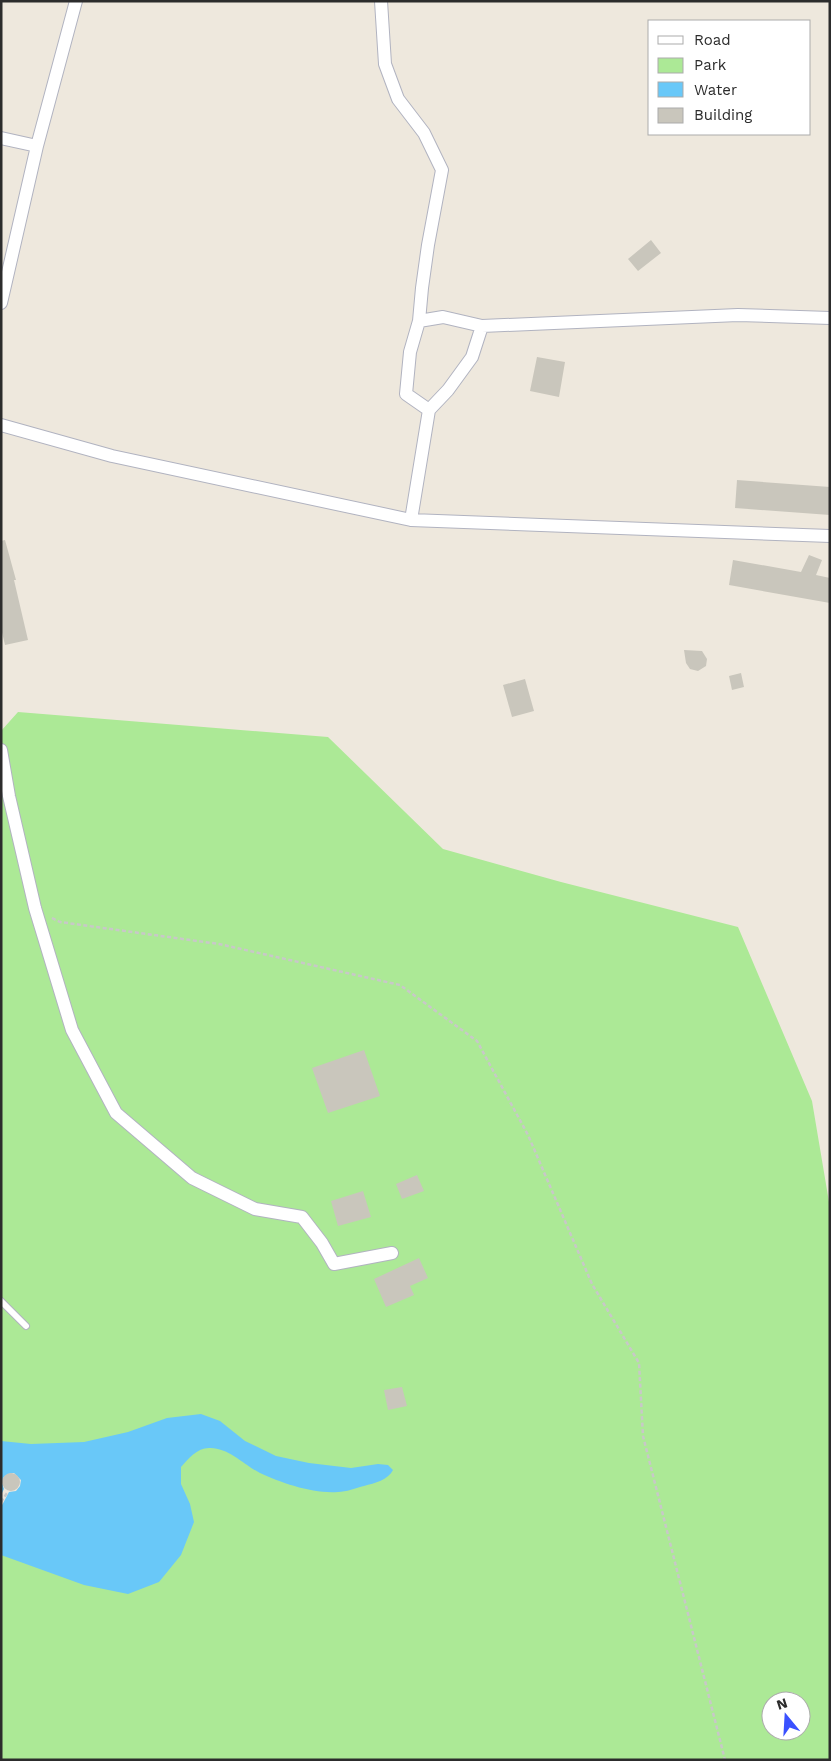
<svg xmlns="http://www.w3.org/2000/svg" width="831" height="1761" font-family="'Work Sans',sans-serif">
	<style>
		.green { fill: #ace996; fill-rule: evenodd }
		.water { fill: #69c8f8 }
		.pier { fill: #eee8dd }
		.building { fill: #c9c6bc }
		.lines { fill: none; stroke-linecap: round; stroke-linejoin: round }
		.service-casing { stroke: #b1b3c0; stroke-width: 8 }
		.minor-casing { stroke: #b1b3c0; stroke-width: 14 }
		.path { stroke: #c8c8c8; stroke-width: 2.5; stroke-dasharray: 4 2.5; stroke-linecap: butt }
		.service { stroke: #fff; stroke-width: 6 }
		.minor { stroke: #fff; stroke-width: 12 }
	</style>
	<rect width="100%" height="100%" fill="#eee8dd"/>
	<!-- green -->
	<path class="green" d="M18 712 328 737 443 849 561 882 738 927 812 1101 830 1208V1760H1V731ZM771 1701H801V1731H771Z"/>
	<!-- water -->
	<path class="water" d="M201 1414 220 1421 245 1441 276 1456 309 1463 351 1468 378 1464 388 1465 393 1470C388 1480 375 1483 364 1486 356 1488 346 1492 338 1492 313 1494 282 1483 260 1473 244 1465 228 1447 209 1448 197 1448 188 1459 181 1467V1484L190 1504 194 1522 181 1555 159 1582 128 1594 84 1585 1 1555V1441L31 1444 84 1442 128 1432 167 1418Z"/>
	<!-- pier -->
	<path class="pier" d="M14 1473 21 1480 20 1486 16 1491 9 1492 1 1507V1495L4 1489 2 1483 3 1478 8 1474Z"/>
	<!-- building -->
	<path class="building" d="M651 240 661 253 638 271 628 259Z
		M537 357 565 362 559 397 530 391Z
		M737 480 830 487V515L735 508Z
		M5 540 16 580H14L28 640 5 645 1 628V541Z
		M809 555 822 560 816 575 830 578V603L729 585 733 560 801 572Z
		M684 650 702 651 707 659 706 666 698 671 690 669 686 663Z
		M741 673 744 687 732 690 729 676Z
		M525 679 534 711 512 717 503 685Z
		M364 1050 380 1096 328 1113 312 1068Z
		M417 1175 424 1191 402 1199 396 1184Z
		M363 1191 371 1217 338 1226 331 1201Z
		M419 1258 428 1278 410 1286 414 1295 386 1307 374 1279Z
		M402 1387 407 1406 388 1410 384 1390Z
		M2 1482a9 9 0 1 1 18 0a9 9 0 1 1-18 0Z"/>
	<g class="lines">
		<!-- service casing -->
		<g class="service-casing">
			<path id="service" d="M1 1301 26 1326"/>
		</g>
		<!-- minor casing -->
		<g class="minor-casing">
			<path id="minor" d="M381 1 385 64 398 99 424 133 442 170 428 245 422 288 419 321
				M1 138 37 146
				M1 303 37 146 76 1
				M482 326 738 315 830 318
				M1 425 112 456 411 520 830 536
				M411 520 429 410 448 390 472 357 482 326 443 317 419 321 410 352 406 394 429 410
				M1 750 9 796 35 908 72 1030 116 1113 192 1178 255 1209 302 1217 322 1243 334 1264 392 1253"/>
		</g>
		<!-- path -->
		<path class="path" d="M52 918 60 922 219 944 400 985 477 1041 528 1135 592 1284 639 1363 643 1436 725 1760
			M1 1502 7 1493"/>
		<!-- service -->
		<use href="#service" class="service"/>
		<!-- minor -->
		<use href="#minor" class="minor"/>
	</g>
	<!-- border -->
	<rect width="831" height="1761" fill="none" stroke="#2c2c2c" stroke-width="5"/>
	<!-- legend -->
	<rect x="648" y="20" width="162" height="115" fill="#ffffff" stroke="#ababab"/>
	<rect x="658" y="36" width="25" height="8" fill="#ffffff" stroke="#ababab"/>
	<text x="694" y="45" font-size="15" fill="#2c2c2c">Road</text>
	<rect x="658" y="58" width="25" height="15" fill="#ace996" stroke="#ababab"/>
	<text x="694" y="70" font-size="15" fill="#2c2c2c">Park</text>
	<rect x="658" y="82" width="25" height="15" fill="#69c8f8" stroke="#ababab"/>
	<text x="694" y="95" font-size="15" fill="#2c2c2c">Water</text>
	<rect x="658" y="108" width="25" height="15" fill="#c9c6bc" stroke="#ababab"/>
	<text x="694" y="120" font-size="15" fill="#2c2c2c">Building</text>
	<!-- north arrow -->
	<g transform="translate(786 1716) rotate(342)"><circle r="24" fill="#ffffff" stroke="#ababab"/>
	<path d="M0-4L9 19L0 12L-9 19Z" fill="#3a51ff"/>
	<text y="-8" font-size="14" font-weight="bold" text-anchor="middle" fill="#2c2c2c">N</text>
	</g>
</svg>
